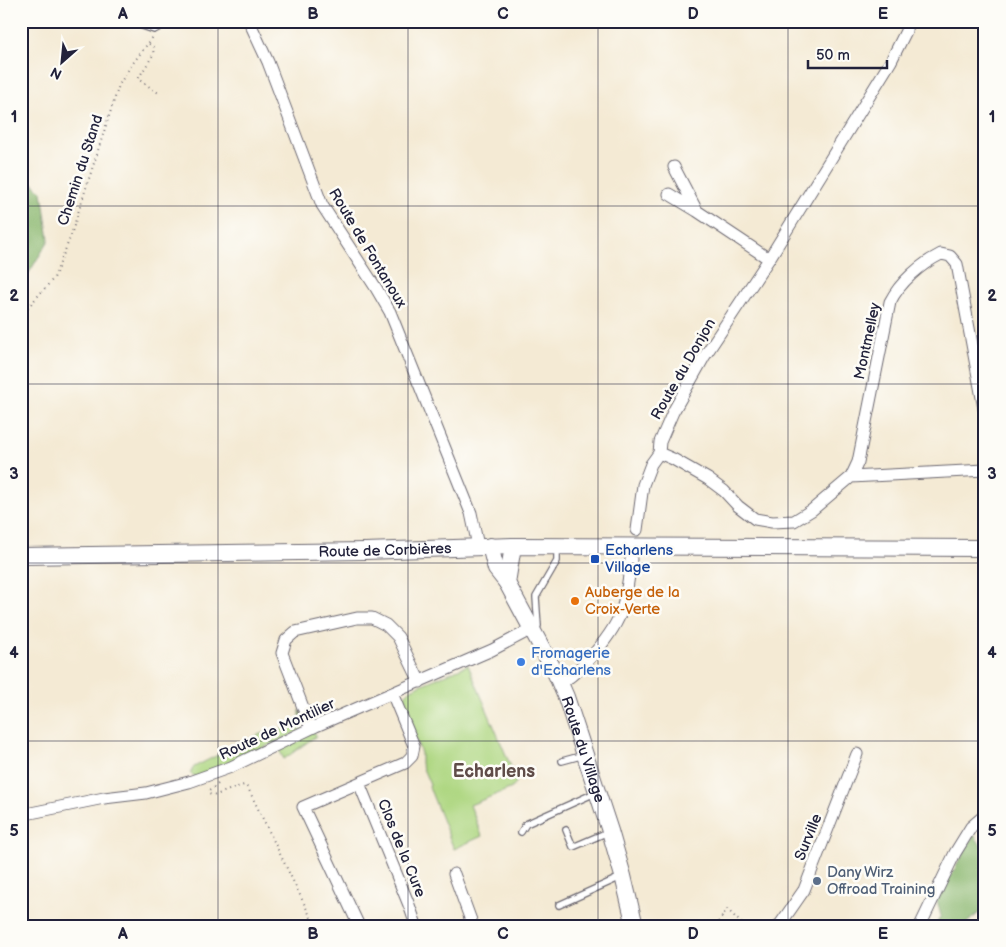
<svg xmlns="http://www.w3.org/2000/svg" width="1006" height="947" font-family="'Balsamiq Sans',sans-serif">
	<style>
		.green { fill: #afd782; stroke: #687c5e }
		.forest { fill: #8bb870; stroke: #566d56 }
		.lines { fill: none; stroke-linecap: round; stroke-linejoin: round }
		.lane-casing { stroke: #6c6871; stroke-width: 8 }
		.street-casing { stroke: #6c6871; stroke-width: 13 }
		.secondary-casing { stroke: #6c6871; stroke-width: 18 }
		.path { stroke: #6c6871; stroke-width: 2; stroke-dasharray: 1 4; stroke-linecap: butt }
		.lane { stroke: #fff; stroke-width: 5.5 }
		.street { stroke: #fff; stroke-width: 11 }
		.secondary { stroke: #fff; stroke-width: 16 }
		.grid { fill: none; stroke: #22223b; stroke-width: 1; stroke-opacity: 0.55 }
		.transit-dot { fill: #1a4fb4; stroke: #fdfcf7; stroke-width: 2 }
		.food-dot { fill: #e8710a; stroke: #fdfcf7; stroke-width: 2 }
		.shop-dot { fill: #3f7fe0; stroke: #fdfcf7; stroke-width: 2 }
		.service-dot { fill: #5c6f8a; stroke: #fdfcf7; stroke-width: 2 }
		.labels { text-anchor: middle; stroke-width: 5; stroke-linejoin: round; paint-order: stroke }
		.street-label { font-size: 15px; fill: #22223b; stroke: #fdfcf7 }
		.transit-label { font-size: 15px; fill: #164399; stroke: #fdfcf7; text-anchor: start }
		.food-label { font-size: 15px; fill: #c56008; stroke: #fdfcf7; text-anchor: start }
		.shop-label { font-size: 15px; fill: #366cbe; stroke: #fdfcf7; text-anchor: start }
		.service-label { font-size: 15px; fill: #4e5e75; stroke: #fdfcf7; text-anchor: start }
		.quarter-label { font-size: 18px; font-weight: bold; fill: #5f4c48; stroke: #fdfcf7 }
		.neatline { fill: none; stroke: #22223b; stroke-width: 2 }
		.grid-label { font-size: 16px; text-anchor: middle; font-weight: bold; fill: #22223b }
	</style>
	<rect width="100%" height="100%" fill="#fdfcf7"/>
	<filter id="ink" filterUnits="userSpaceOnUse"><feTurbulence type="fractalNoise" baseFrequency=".02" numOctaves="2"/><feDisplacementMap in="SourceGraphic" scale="10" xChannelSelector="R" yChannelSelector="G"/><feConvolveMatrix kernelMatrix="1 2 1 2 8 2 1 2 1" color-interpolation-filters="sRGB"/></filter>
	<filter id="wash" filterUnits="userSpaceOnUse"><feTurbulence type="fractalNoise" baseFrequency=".0096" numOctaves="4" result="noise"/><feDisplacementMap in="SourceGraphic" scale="20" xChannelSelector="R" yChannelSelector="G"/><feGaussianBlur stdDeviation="1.12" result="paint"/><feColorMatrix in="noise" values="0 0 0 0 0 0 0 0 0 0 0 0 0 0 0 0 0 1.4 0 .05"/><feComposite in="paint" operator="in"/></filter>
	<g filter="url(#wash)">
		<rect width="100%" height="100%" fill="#f4ead4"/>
		<!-- green -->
		<path class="green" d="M468 665 517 781 512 788 470 805 482 836 454 849 429 787 430 785 421 764V753L403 707 404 696 411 689Z
			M300 710 304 723 302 728 288 737 196 777 190 773 194 767 260 734 296 726 300 720Z
			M314 731 316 736 284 759 278 748Z"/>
		<!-- forest -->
		<path class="forest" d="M21 172 42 192 49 240 21 286Z
			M974 835 985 851V908L963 926H935L941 916 937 900Z"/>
	</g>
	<g filter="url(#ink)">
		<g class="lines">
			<!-- lane casing -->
			<g class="lane-casing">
				<path id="lane" d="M128 21 154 30 171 21
					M536 627 538 626 536 597 557 561V549
					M562 761 584 755
					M566 830 573 847 608 832
					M521 832 526 824 595 793
					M559 905 621 877"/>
			</g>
			<!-- street casing -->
			<g class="street-casing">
				<path id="street" d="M249 21 268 62 322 205 376 288 390 312 471 513 478 546
					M674 167 697 211 769 259
					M669 194 697 211
					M659 453 673 459 708 479 724 491 738 506 755 519 772 522 794 521 812 510 851 477 858 462 890 302C900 282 921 264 941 254L950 256 957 264 985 414
					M851 477 985 470
					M637 530 643 485 651 464 659 453 660 442 673 412 704 357 769 259 891 61 906 31 907 21
					M561 683C572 677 581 667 590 658 622 623 626 606 631 559
					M311 728 282 653 286 640 295 632 357 618H372L386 625 398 637 420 682
					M359 783 409 905 415 922 414 926
					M21 815 104 798 146 793 189 782 231 767 316 726 492 650 532 629
					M454 874 473 926
					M359 926 303 807 405 763 412 756 414 746 392 693
					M779 926 804 890 857 754
					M920 926 955 853 971 827 985 815"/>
			</g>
			<!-- secondary casing -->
			<g class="secondary-casing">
				<g id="secondary">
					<path id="s1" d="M490 546 496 569 507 583 556 674 566 697 610 831 623 876 635 926"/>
					<path id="s2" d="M21 556 365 551 513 546 985 548"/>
					<path d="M507 583 513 546"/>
				</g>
			</g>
			<!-- path -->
			<path class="path" d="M149 44 154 47 153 55 138 79 160 94
				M21 315 54 278 70 238 119 85 130 67 153 37
				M218 784 209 791V794L213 796 240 786 244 785 248 788 315 926
				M716 926 727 909 744 926"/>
			<!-- lane -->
			<use href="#lane" class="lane"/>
			<!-- street -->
			<use href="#street" class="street"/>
			<!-- secondary -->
			<use href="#secondary" class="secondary"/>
		</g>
	</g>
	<!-- grid -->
	<path class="grid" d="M218 21V926M408 21V926M598 21V926M788 21V926M21 206H985M21 384H985M21 563H985M21 741H985"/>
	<!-- markers -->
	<rect class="transit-dot" x="590" y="554" width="10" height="10" rx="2.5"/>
	<circle class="food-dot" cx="575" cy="601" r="5"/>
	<circle class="shop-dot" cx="521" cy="662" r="5"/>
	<circle class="service-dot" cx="817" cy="881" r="5"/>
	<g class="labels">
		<!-- street labels -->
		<g class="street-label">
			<text transform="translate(80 170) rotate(-72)" y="5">Chemin du Stand</text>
			<text transform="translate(368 248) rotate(59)" y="5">Route de Fontanoux</text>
			<text transform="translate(867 341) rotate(-78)" y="5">Montmelley</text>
			<text transform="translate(683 369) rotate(-60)" y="5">Route du Donjon</text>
			<text dy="5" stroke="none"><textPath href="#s2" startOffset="364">Route de Corbières</textPath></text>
			<text transform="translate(277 729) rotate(-25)" y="5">Route de Montilier</text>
			<text dy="5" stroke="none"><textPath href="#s1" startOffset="225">Route du Village</textPath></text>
			<text transform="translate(808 837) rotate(-68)" y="5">Surville</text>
			<text transform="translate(402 848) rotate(68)" y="5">Clos de la Cure</text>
		</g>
		<!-- transit labels -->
		<g class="transit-label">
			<text x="605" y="555">Echarlens<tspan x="605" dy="17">Village</tspan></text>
		</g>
		<!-- food labels -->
		<g class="food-label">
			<text x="585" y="597">Auberge de la<tspan x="585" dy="17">Croix-Verte</tspan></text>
		</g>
		<!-- shop labels -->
		<g class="shop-label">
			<text x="531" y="658">Fromagerie<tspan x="531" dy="17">d'Echarlens</tspan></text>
		</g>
		<!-- service labels -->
		<g class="service-label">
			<text x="827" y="877">Dany Wirz<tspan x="827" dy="17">Offroad Training</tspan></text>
		</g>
		<!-- quarter labels -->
		<g class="quarter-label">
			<text x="494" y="777">Echarlens</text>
		</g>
	</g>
	<!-- margin -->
	<rect width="1006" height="947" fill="none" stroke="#fdfcf7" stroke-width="55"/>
	<!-- north arrow -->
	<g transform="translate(62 62) rotate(207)" stroke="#fdfcf7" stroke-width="4" paint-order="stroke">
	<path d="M0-4L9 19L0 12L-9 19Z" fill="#22223b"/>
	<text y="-8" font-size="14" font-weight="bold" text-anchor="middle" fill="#22223b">N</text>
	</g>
	<!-- scale -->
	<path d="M808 60v8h79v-8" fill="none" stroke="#22223b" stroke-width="2.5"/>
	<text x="816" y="60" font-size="15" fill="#22223b" stroke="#fdfcf7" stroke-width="4" paint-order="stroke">50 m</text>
	<rect x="28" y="28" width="950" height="892" class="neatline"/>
	<g class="grid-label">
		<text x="123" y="19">A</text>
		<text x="313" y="19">B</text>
		<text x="503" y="19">C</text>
		<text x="693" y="19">D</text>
		<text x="883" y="19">E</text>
		<text x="14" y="122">1</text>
		<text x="992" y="122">1</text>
		<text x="14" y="301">2</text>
		<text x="992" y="301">2</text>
		<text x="14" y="479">3</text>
		<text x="992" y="479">3</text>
		<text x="14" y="658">4</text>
		<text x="992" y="658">4</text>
		<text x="14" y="836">5</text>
		<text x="992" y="836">5</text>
		<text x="123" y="939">A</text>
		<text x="313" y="939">B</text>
		<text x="503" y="939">C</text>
		<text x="693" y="939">D</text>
		<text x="883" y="939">E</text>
	</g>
</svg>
